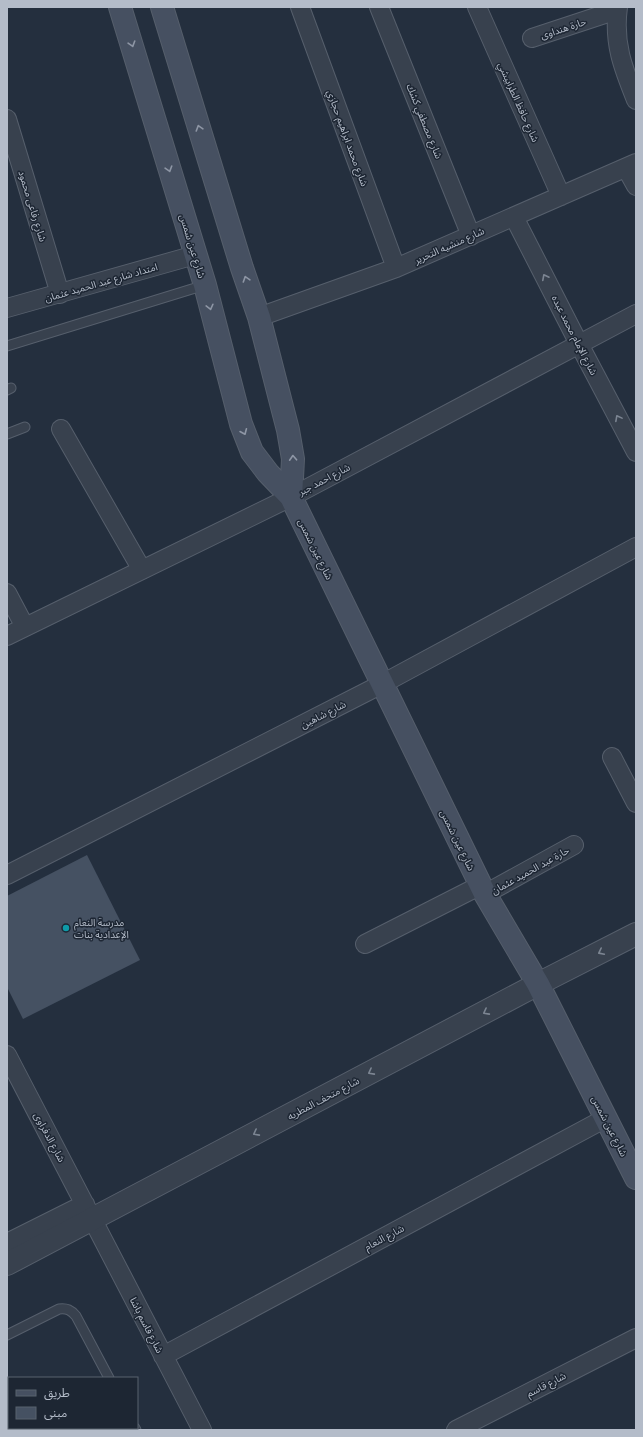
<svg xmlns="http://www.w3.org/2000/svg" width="643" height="1437" font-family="'Roboto Condensed','Noto Sans Arabic',sans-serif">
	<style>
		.building { fill: #455162 }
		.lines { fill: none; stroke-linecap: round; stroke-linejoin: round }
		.service-casing { stroke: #565f6c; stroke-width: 11 }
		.minor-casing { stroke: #565f6c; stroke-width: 20 }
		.tertiary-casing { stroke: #565f6c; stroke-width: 24 }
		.secondary-casing { stroke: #565f6c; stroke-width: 24 }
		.service { stroke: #38414e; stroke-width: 9 }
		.minor { stroke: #38414e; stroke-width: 18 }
		.tertiary { stroke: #38414e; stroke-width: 22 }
		.secondary { stroke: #465061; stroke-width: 22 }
		.oneway { stroke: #8e96a5 }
		.oneway2 { stroke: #7c8592 }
		.culture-dot { fill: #0f9aa8; stroke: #1d2633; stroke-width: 1.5 }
		.labels { text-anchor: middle; stroke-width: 3; stroke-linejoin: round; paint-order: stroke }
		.street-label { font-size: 10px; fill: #b4bcc9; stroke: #1d2633 }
		.poi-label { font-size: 10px; fill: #b4bcc9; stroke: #1d2633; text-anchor: start }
	</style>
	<rect width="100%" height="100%" fill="#242f3e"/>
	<!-- building -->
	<path class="building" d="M87 855 140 960 23 1019 7 987V896Z"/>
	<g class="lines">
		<!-- service casing -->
		<g class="service-casing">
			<path id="service" d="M7 346 205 285
				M7 390 11 388
				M7 434 25 427
				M7 1335 59 1309C67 1308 71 1310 76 1316L109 1378
				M135 1428 136 1430"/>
		</g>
		<!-- minor casing -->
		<g class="minor-casing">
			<path id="minor" d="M300 7 396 268
				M379 7 471 236
				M477 7 561 196
				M618 7C613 43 623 68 636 100
				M532 38 617 10
				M7 119 60 294
				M626 168 636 186
				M514 217 579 344 636 452
				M7 308 195 255
				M259 317 396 268 636 163
				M61 429 142 570
				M7 593 25 627
				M7 636 291 497 636 314
				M612 757 636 803
				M7 875 382 684 636 547
				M485 894 574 845
				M365 944 481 885
				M7 1055 202 1430
				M7 1243 85 1204
				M163 1356 606 1118
				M456 1430 636 1338"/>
		</g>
		<!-- tertiary casing -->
		<g class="tertiary-casing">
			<path id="tertiary" d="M7 1264 538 984 636 934"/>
		</g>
		<!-- secondary casing -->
		<g class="secondary-casing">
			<path id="secondary" d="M120 7 205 285 241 424 252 452 268 473 291 497 485 894 538 984 636 1178
				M162 7 242 268 259 317 280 399 288 430 293 459 291 497"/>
		</g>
		<!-- service -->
		<use href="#service" class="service"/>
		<!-- minor -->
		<use href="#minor" class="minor"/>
		<!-- tertiary -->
		<use href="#tertiary" class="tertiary"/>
		<!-- secondary -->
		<use href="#secondary" class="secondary"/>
	</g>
	<!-- one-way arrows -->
	<defs><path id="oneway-chevron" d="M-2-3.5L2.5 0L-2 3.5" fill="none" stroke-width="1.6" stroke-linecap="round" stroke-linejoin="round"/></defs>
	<g class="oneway">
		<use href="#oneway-chevron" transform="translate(132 44) rotate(73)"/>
		<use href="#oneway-chevron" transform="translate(199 128) rotate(-107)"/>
		<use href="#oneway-chevron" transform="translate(169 169) rotate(73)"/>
		<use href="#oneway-chevron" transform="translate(246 279) rotate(-108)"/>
		<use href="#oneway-chevron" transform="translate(210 307) rotate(76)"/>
		<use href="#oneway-chevron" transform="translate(244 432) rotate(67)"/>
		<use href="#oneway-chevron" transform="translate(293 458) rotate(-93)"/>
	</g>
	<g class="oneway2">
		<use href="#oneway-chevron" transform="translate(545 277) rotate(-117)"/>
		<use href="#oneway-chevron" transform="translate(618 418) rotate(-118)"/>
		<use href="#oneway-chevron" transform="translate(601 952) rotate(153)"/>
		<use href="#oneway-chevron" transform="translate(486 1012) rotate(152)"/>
		<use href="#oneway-chevron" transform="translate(371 1072) rotate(152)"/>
		<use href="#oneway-chevron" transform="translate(256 1133) rotate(152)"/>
	</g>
	<!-- markers -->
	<circle class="culture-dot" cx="66" cy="928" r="4"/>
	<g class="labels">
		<!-- street labels -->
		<g class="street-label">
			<text transform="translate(563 28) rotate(-18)" y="4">حارة هنداوى</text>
			<text transform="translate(519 102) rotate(66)" y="4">شارع حافظ الطرابيشي</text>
			<text transform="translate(425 121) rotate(68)" y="4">شارع مصطفي كشك</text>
			<text transform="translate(348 138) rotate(70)" y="4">شارع محمد ابراهيم حجازي</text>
			<text transform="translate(33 206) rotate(73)" y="4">شارع رفاعى محمود</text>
			<text transform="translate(449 245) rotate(-24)" y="4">شارع منشيه التحرير</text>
			<text transform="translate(193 246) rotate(73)" y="4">شارع عين شمس</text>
			<text transform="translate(101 282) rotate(-16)" y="4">امتداد شارع عبد الحميد عثمان</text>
			<text transform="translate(575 335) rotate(63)" y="4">شارع الإمام محمد عبده</text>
			<text transform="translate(324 479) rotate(-28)" y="4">شارع احمد جبر</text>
			<text transform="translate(316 549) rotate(64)" y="4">شارع عين شمس</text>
			<text transform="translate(323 714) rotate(-27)" y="4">شارع شاهين</text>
			<text transform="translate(458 840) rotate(64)" y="4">شارع عين شمس</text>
			<text transform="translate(530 870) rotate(-29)" y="4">حارة عبد الحميد عثمان</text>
			<text transform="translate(323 1098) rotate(-28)" y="4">شارع متحف المطريه</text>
			<text transform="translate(610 1126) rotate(63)" y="4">شارع عين شمس</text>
			<text transform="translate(50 1137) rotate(62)" y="4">شارع الدفراوى</text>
			<text transform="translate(384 1237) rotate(-28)" y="4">شارع النعام</text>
			<text transform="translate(147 1325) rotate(63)" y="4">شارع قاسم باشا</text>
			<text transform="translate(546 1384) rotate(-27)" y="4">شارع قاسم</text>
		</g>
		<!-- poi labels -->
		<g class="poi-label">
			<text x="74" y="926">مدرسة النعام<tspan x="74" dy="12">الإعدادية بنات</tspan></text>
		</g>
	</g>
	<!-- border -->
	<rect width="643" height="1437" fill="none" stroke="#b4bcc9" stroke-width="16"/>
	<!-- legend -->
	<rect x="8" y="1377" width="130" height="52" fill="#1d2633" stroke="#59626f"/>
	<rect x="16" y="1390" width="20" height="6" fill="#465061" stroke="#59626f"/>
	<text x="44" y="1397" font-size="12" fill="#b4bcc9">طريق</text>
	<rect x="16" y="1407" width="20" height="12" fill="#455162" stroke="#59626f"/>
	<text x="44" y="1417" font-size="12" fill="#b4bcc9">مبنى</text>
</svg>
